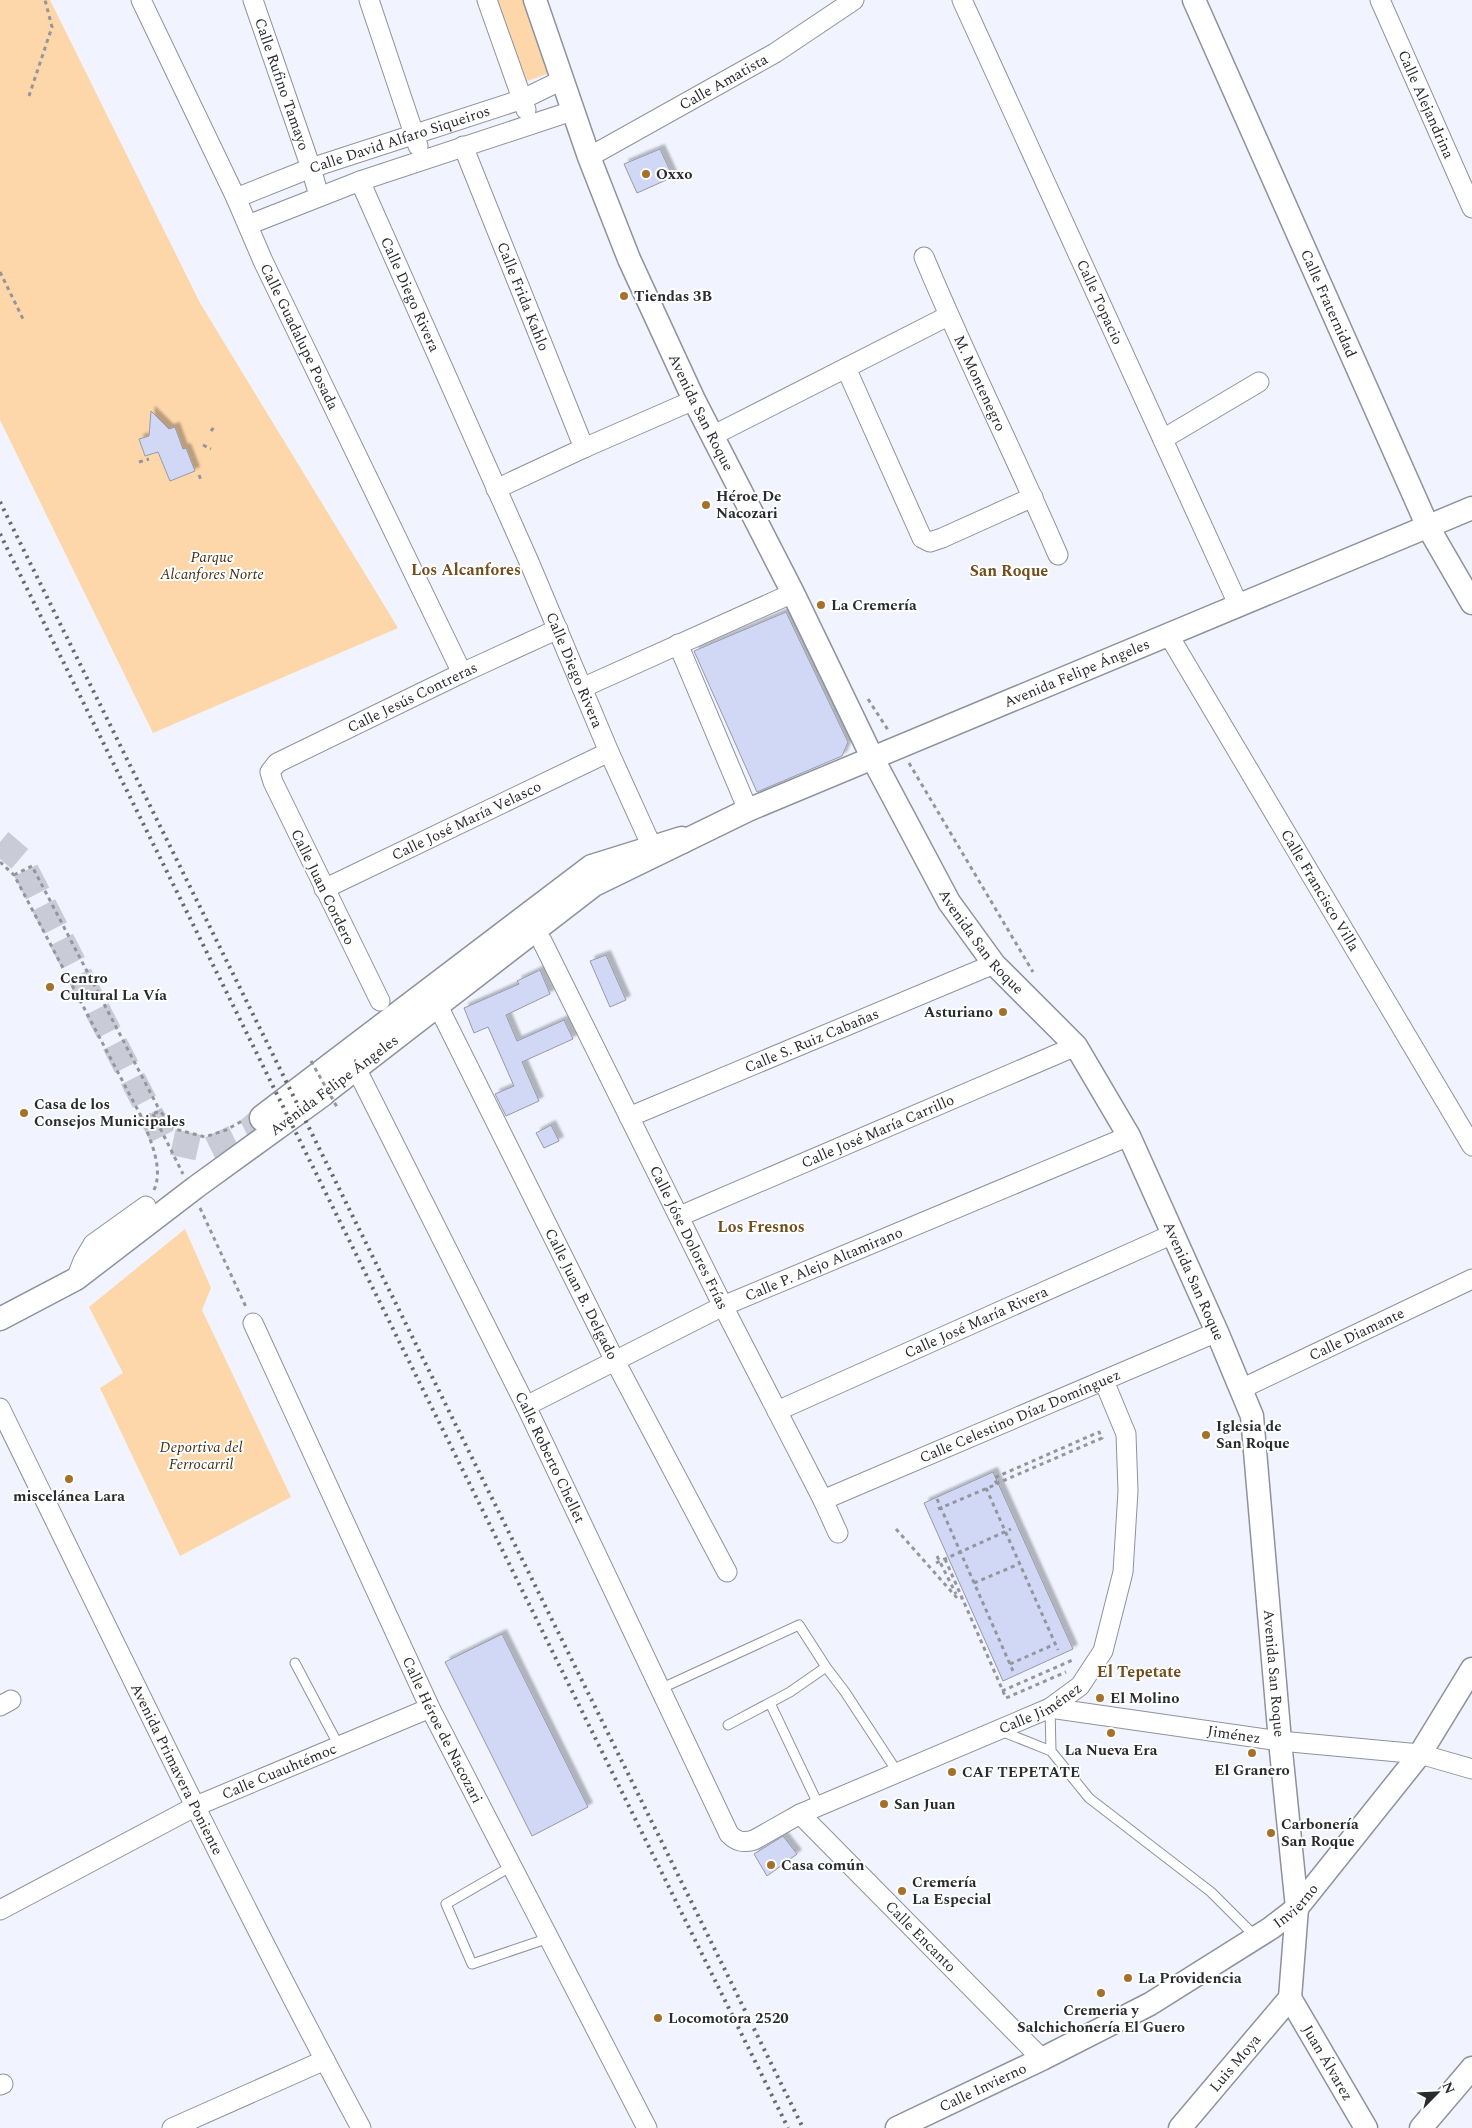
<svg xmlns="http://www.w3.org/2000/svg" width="1472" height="2128" font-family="Spectral,serif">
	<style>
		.green { fill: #fdd6a9 }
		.building { fill: #d0d8f5; stroke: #969aa7; filter: url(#shadow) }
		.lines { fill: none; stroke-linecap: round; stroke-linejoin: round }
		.secondary-tunnel { stroke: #c9ccd6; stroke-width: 26; stroke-dasharray: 26 13; stroke-linecap: butt }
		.service-casing { stroke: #8e929e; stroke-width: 11 }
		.minor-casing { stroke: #8e929e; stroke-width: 21 }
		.tertiary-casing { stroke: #8e929e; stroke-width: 25 }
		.secondary-casing { stroke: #8e929e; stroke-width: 29 }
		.path { stroke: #94969e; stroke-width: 3; stroke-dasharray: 4 4; stroke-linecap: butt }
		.service { stroke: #fff; stroke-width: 9 }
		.minor { stroke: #fff; stroke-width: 19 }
		.tertiary { stroke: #fff; stroke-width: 22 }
		.secondary { stroke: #fff; stroke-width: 26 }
		.rail { stroke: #686a71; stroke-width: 4; stroke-dasharray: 2.5 5; stroke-linecap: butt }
		.path-bridge { stroke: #94969e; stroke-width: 3; stroke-dasharray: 4 4; stroke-linecap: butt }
		.poi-dot { fill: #a5712a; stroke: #fff; stroke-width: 2 }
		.labels { text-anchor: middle; stroke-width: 4; stroke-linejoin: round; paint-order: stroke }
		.street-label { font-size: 15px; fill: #2a2b30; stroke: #fff }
		.poi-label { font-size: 15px; font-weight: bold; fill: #2a2b30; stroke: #fff; text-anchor: start }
		.park-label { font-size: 15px; font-style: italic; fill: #463014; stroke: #fff }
		.neighbourhood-label { font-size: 16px; font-weight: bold; fill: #724d1d; stroke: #fff }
	</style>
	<defs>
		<filter id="shadow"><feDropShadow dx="4.5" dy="-4.5" stdDeviation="1" flood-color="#0004"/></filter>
	</defs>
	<rect width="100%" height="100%" fill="#f1f4ff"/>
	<!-- green -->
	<path class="green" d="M0 0H50L200 303 398 628 153 733 0 420Z
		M493 0H528L552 72 522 83Z
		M185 1229 211 1288 202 1310 291 1497 180 1556 100 1388 123 1373 89 1307Z"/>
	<!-- building -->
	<path class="building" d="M660 149 673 177 637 193 624 164Z
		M151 411 169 429 175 427 183 449 186 448 195 471 170 481 158 452 145 456 139 439 149 436Z
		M786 612 848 742 842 756 757 792 694 651Z
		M606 955 626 1000 610 1007 590 961Z
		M540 970 550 994 506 1015 517 1041 564 1020 573 1039 522 1062 539 1101 506 1116 495 1094 514 1086 488 1027 474 1033 464 1008 519 984 517 981Z
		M551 1125 559 1141 544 1148 536 1133Z
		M993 1472 1073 1649 1003 1681 924 1503Z
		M502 1634 588 1807 532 1836 445 1662Z
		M783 1836 797 1854 767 1876 754 1854Z"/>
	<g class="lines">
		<!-- secondary-tunnel -->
		<path class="secondary-tunnel" d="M0 842 20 859 164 1140 209 1150 248 1131 263 1118"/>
		<!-- service casing -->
		<g class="service-casing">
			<path id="service" d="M295 1663 339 1746
				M660 1689 799 1625 826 1667
				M770 1703 819 1806
				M1050 1708 1051 1751
				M728 1725 790 1692 826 1667 845 1692 898 1773
				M1001 1731 1051 1751 1089 1798 1211 1892 1256 1937
				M512 1866 446 1904 472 1964 549 1938"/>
		</g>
		<!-- minor casing -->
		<g class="minor-casing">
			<g id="minor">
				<path id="s1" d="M141 0 236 198 263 261 462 673"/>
				<path id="s2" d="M253 0 311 168 319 196"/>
				<path d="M369 0 418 146"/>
				<path d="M487 0 526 110"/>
				<path id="s3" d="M962 0 1238 604"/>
				<path id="s4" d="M1380 0 1472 208"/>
				<path id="s5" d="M463 146 584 448"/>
				<path id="s6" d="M589 157 775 53 854 0"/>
				<path id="s7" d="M360 181 530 564 609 752 653 849"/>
				<path id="s8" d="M236 198 311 168 523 99 562 80"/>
				<path d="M248 225 360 181 572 111"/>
				<path id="s9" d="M924 257C966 358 1015 455 1058 555"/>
				<path d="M846 368 922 538 930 542 942 538 1033 497"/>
				<path d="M712 436 948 316"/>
				<path d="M1163 439 1259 382"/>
				<path d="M496 489 584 448 694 400"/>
				<path id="s10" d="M1168 634 1472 1146"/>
				<path d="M678 644 748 810"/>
				<path d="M582 688 793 593"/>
				<path id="s11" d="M324 889 609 752"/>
				<path id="s12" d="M542 941 723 1306 823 1500 838 1533"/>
				<path id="s13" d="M380 1001 273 782 270 772 277 763 462 673 558 629"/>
				<path id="s14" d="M441 1012 615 1361 727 1572"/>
				<path id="s15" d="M360 1076 526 1406 729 1834C737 1842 743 1843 754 1840L800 1814 1050 1708 1080 1686 1103 1651 1123 1572 1128 1491 1126 1434 1104 1381"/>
				<path id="s16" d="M629 1117 994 964"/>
				<path id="s17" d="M680 1216 1076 1046"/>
				<path d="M76 1279 83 1261 93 1244 146 1206"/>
				<path id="s18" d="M253 1323 430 1708 647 2128"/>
				<path id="s19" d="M1241 1389 1472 1279"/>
				<path id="s20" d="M526 1406 723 1306 1129 1136"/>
				<path id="s21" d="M0 1408C118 1649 234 1892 361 2128"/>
				<path id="s22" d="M777 1411 1173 1234"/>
				<path id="s23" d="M823 1500 1217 1332"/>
				<path d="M0 1706 11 1700"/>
				<path id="s24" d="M1050 1708 1280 1741 1420 1754 1472 1769"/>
				<path id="s25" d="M800 1814 1042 2059"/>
				<path id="s26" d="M0 1910 196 1806 430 1708"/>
				<path d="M0 2085 3 2084"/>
				<path d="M172 2128 325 2060"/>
			</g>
		</g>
		<!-- tertiary casing -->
		<g class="tertiary-casing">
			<g id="tertiary">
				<path id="s27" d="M535 0 589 157 629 259 694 400 793 593 873 759 949 902 994 964 1076 1046 1129 1136 1217 1332 1252 1416 1280 1741 1297 1908 1290 1998"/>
				<path id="s28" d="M1194 0 1428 527 1472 603"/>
				<path id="s29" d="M326 1092 594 885 748 810 1472 508"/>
				<path d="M0 1319 76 1279 196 1187 323 1095"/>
				<path id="s30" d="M1290 1998 1366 2128"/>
				<path id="s31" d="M897 2128 1042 2059 1150 2004 1271 1928 1297 1908 1420 1754 1472 1669"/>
				<path id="s32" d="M1180 2128 1290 1998"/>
				<path d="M1421 2128 1472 2068"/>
			</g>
		</g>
		<!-- secondary casing -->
		<g class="secondary-casing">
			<path id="secondary" d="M263 1118 592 868 682 840"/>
		</g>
		<!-- path -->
		<path class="path" d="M29 96 52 27 45 0
			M0 272 24 321
			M211 431 214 427
			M203 445 211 449
			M139 462 149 459
			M199 475 201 480
			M868 699 888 730
			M909 763 1033 972
			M0 862 14 875 142 1118
			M14 875 32 866 160 1111
			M153 1114 183 1174
			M154 1190C164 1168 150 1140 142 1118L160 1111 175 1129 205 1137 226 1130 242 1121
			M200 1208 246 1307
			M986 1488 1058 1650
			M937 1499 1013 1671 1011 1672
			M938 1509 997 1484 994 1478 1099 1432 1102 1438 998 1483
			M896 1529 958 1599 962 1598
			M937 1556 956 1594
			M945 1559 1006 1698 1066 1672
			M936 1563 1011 1529
			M974 1583 1019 1564
			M1010 1664 1055 1644
			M1002 1691 1075 1659"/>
		<!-- service -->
		<use href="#service" class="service"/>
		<!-- minor -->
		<use href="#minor" class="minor"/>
		<!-- tertiary -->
		<use href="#tertiary" class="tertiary"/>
		<!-- secondary -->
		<use href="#secondary" class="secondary"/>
		<!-- rail -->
		<path class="rail" d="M0 502 803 2128
			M0 534 788 2128"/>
		<!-- path-bridge -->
		<path class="path-bridge" d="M311 1061 337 1107"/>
	</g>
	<!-- markers -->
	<g class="poi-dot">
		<circle cx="646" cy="174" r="5"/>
		<circle cx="624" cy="296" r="5"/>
		<circle cx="706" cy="505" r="5"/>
		<circle cx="821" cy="605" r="5"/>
		<circle cx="50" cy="987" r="5"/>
		<circle cx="1003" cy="1012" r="5"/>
		<circle cx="24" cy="1113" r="5"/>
		<circle cx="1206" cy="1435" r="5"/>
		<circle cx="69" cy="1479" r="5"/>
		<circle cx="1100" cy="1698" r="5"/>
		<circle cx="1111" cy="1733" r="5"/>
		<circle cx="1252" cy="1753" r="5"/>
		<circle cx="952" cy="1772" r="5"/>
		<circle cx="884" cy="1804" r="5"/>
		<circle cx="1271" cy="1833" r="5"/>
		<circle cx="771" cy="1865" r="5"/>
		<circle cx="902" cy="1891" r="5"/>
		<circle cx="1128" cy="1978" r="5"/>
		<circle cx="1101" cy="1993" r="5"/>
		<circle cx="658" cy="2018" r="5"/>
	</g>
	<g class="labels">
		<!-- street labels -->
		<g class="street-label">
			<text dy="5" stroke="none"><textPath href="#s6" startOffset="154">Calle Amatista</textPath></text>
			<text dy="5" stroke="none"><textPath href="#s2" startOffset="89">Calle Rufino Tamayo</textPath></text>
			<text dy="5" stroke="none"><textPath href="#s4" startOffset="114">Calle Alejandrina</textPath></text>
			<text dy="5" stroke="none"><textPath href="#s8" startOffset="174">Calle David Alfaro Siqueiros</textPath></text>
			<text dy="5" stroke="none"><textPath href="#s7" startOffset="124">Calle Diego Rivera</textPath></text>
			<text dy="5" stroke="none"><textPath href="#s5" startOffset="162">Calle Frida Kahlo</textPath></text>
			<text dy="5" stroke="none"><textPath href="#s3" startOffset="332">Calle Topacio</textPath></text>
			<text dy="5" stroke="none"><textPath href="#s28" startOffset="332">Calle Fraternidad</textPath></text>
			<text dy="5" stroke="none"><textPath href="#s1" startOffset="372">Calle Guadalupe Posada</textPath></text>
			<text dy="5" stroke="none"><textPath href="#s9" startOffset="138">M. Montenegro</textPath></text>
			<text dy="5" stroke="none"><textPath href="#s27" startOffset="445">Avenida San Roque</textPath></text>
			<text dy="5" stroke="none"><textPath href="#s7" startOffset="534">Calle Diego Rivera</textPath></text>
			<text dy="5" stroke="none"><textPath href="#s29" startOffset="866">Avenida Felipe Ángeles</textPath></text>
			<text dy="5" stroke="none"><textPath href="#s13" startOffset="416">Calle Jesús Contreras</textPath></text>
			<text dy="5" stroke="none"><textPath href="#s11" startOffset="158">Calle José María Velasco</textPath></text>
			<text transform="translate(323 887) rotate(64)" y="5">Calle Juan Cordero</text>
			<text dy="5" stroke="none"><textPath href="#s10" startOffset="298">Calle Francisco Villa</textPath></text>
			<text dy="5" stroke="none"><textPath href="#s27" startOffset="1045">Avenida San Roque</textPath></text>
			<text dy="5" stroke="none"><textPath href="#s16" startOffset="198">Calle S. Ruiz Cabañas</textPath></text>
			<text transform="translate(334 1085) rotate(-37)" y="5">Avenida Felipe Ángeles</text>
			<text dy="5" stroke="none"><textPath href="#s17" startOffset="215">Calle José María Carrillo</textPath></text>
			<text dy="5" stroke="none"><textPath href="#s12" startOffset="331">Calle Jóse Dolores Frías</textPath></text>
			<text dy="5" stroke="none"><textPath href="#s20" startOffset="330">Calle P. Alejo Altamirano</textPath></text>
			<text dy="5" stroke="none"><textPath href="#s27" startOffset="1450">Avenida San Roque</textPath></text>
			<text dy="5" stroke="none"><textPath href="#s14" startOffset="315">Calle Juan B. Delgado</textPath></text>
			<text dy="5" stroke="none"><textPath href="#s22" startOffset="218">Calle José María Rivera</textPath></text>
			<text dy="5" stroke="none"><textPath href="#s19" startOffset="128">Calle Diamante</textPath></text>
			<text dy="5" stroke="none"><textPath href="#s23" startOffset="214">Calle Celestino Díaz Domínguez</textPath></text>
			<text dy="5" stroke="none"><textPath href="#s15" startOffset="426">Calle Roberto Chellet</textPath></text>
			<text dy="5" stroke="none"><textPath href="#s27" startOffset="1855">Avenida San Roque</textPath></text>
			<text dy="5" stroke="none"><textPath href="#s15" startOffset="1186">Calle Jiménez</textPath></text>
			<text dy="5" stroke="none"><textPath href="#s18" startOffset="449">Calle Héroe de Nacozari</textPath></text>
			<text dy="5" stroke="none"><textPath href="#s24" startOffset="186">Jiménez</textPath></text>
			<text dy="5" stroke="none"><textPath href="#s21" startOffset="402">Avenida Primavera Poniente</textPath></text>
			<text dy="5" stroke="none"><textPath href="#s26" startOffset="312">Calle Cuauhtémoc</textPath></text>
			<text dy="5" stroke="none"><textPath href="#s31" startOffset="458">Invierno</textPath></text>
			<text dy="5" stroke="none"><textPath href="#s25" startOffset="172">Calle Encanto</textPath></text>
			<text dy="5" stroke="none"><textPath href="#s32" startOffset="85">Luis Moya</textPath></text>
			<text dy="5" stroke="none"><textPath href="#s30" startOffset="75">Juan Álvarez</textPath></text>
			<text dy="5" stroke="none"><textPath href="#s31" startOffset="95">Calle Invierno</textPath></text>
		</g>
		<!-- poi labels -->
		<g class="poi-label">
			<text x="656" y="179">Oxxo</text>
			<text x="634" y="301">Tiendas 3B</text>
			<text x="716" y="501">Héroe De<tspan x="716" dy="17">Nacozari</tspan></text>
			<text x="831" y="610">La Cremería</text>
			<text x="60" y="983">Centro<tspan x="60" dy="17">Cultural La Vía</tspan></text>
			<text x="993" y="1017" text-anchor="end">Asturiano</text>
			<text x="34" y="1109">Casa de los<tspan x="34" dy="17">Consejos Municipales</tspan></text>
			<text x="1216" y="1431">Iglesia de<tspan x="1216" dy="17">San Roque</tspan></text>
			<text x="69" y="1501" text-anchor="middle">miscelánea Lara</text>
			<text x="1110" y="1703">El Molino</text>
			<text x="1111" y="1755" text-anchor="middle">La Nueva Era</text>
			<text x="1252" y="1775" text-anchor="middle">El Granero</text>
			<text x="962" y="1777">CAF TEPETATE</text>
			<text x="894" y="1809">San Juan</text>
			<text x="1281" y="1829">Carbonería<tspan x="1281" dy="17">San Roque</tspan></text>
			<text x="781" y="1870">Casa común</text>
			<text x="912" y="1887">Cremería<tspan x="912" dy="17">La Especial</tspan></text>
			<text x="1138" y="1983">La Providencia</text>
			<text x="1101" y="2015" text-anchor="middle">Cremeria y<tspan x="1101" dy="17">Salchichonería El Guero</tspan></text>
			<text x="668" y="2023">Locomotora 2520</text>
		</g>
		<!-- park labels -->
		<g class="park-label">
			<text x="212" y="562">Parque<tspan x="212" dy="17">Alcanfores Norte</tspan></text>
			<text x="201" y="1452">Deportiva del<tspan x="201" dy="17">Ferrocarril</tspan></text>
		</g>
		<!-- neighbourhood labels -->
		<g class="neighbourhood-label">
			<text x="466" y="575">Los Alcanfores</text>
			<text x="1009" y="576">San Roque</text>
			<text x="761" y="1232">Los Fresnos</text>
			<text x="1139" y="1677">El Tepetate</text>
		</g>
	</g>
	<!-- north arrow -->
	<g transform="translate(1437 2093) rotate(66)" stroke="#ffffff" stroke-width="4" paint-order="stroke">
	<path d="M0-4L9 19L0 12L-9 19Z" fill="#2a2b30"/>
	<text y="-8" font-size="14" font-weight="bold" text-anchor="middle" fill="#2a2b30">N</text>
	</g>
</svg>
